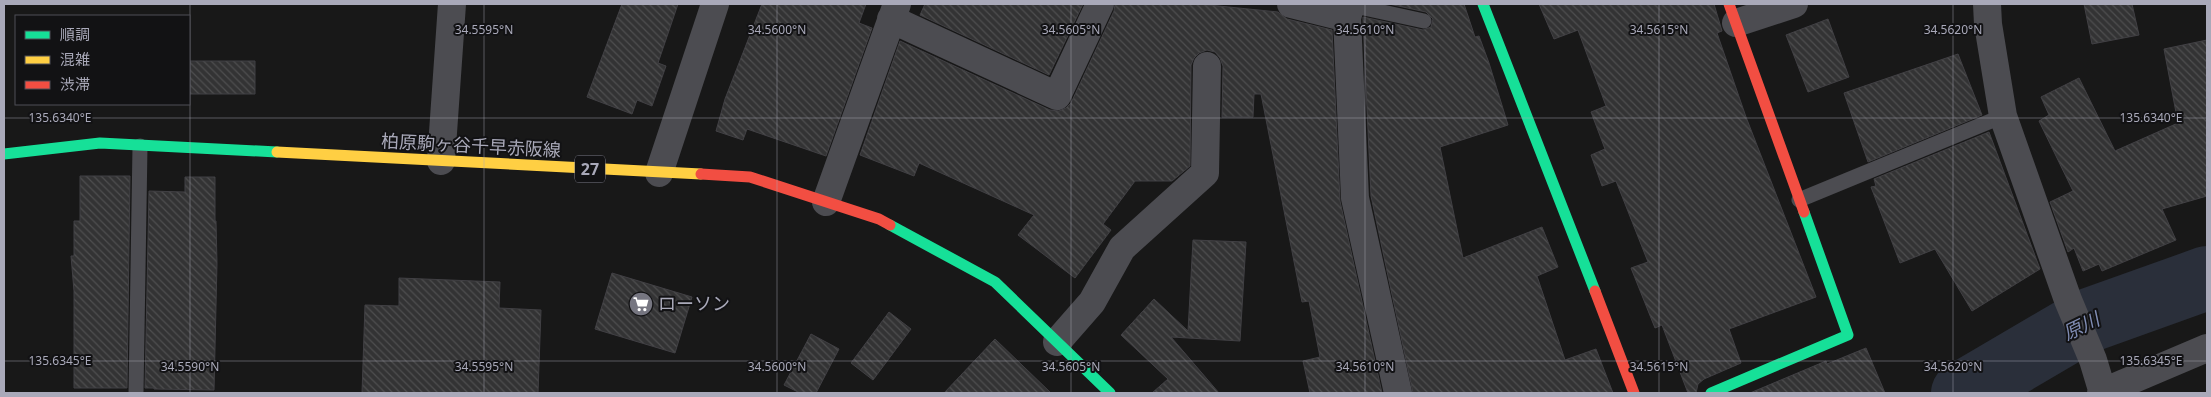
<svg xmlns="http://www.w3.org/2000/svg" width="2211" height="397" font-family="'Noto Sans','Noto Sans JP',sans-serif">
	<style>
		.lines { fill: none; stroke-linecap: round; stroke-linejoin: round }
		.river { stroke: #2a2f3a; stroke-width: 64 }
		.building { fill: url(#building-back-hatch); stroke: #414044 }
		.lane { stroke: #4c4c51; stroke-width: 15 }
		.street { stroke: #4c4c51; stroke-width: 28 }
		.fast { stroke: #16e098; stroke-width: 11 }
		.slow { stroke: #ffcf43; stroke-width: 11 }
		.jam { stroke: #f24e42; stroke-width: 11 }
		.ticks { fill: none; stroke: #a9a9b9; stroke-width: 1; stroke-opacity: 0.45 }
		.labels { text-anchor: middle; stroke-width: 4; stroke-linejoin: round; paint-order: stroke }
		.shield { fill: #121214; stroke: #7c7c88; stroke-width: 1 }
		.shield-label { font-size: 16px; font-weight: bold; fill: #a9a9b9 }
		.street-label { font-size: 18px; fill: #a9a9b9; stroke: #121214 }
		.poi-label { font-size: 18px; fill: #a9a9b9; stroke: #121214; text-anchor: start }
		.water-label { font-size: 19px; font-style: italic; fill: #808db4; stroke: #121214 }
		.ticks-label { font-size: 12px; text-anchor: middle; fill: #a9a9b9; stroke: #121214; stroke-width: 4; stroke-linejoin: round; paint-order: stroke }
	</style>
	<defs>
		<pattern id="building-back-hatch" width="6" height="6" patternUnits="userSpaceOnUse" patternTransform="scale(1.25)"><rect width="6" height="6" fill="#333334"/><path d="M-1 5l2 2M0 0l6 6M5-1l2 2" fill="none" stroke="#4e4e4f"/></pattern>
	</defs>
	<rect width="100%" height="100%" fill="#181818"/>
	<g class="lines">
		<!-- river -->
		<path class="river" d="M1963 393 2084 322 2207 278"/>
	</g>
	<!-- building -->
	<path class="building" d="M622 4H678L658 63 666 66 652 106 637 100 632 114 587 97Z
		M762 4H866L859 23 872 28 826 156 747 129 743 140 716 131 725 99Z
		M925 4H1083L1049 75 920 15Z
		M1115 4H1199L1278 12 1287 19 1332 30 1340 201 1382 393H1310L1303 361 1320 357 1309 301 1302 302 1261 94H1254L1253 117H1222L1223 66 1220 58 1215 52 1207 50 1199 53 1194 58 1191 65 1190 166 1172 181H1135L1103 224 1111 230 1075 278 1018 235 1034 215 919 163 914 176 860 155 900 41 1050 110 1059 111 1066 108 1071 103 1114 11Z
		M1389 4H1464L1475 37 1479 36 1489 63 1508 125 1440 147 1463 258 1542 227 1558 267 1537 276 1565 360 1596 349 1613 393H1413L1371 196 1363 20V17L1423 30 1431 27 1433 19 1426 12Z
		M1539 4H1714L1722 31 1717 33 1746 117 1816 297 1729 329 1741 363 1704 379 1698 384 1696 393H1688L1662 325 1655 328 1631 268 1648 262 1616 181 1602 186 1591 155 1605 149 1591 112 1606 106 1578 30 1554 39Z
		M2084 4H2132L2139 35 2092 44Z
		M1828 19 1849 77 1808 92 1786 35Z
		M2207 40V196L2162 209 2176 240 2102 271 2099 264 2083 271 2074 248 2068 252 2050 202 2073 191 2039 121 2049 115 2041 97 2079 78 2115 151 2178 123 2164 49Z
		M1958 54 1982 115 1868 162 1844 93Z
		M189 61H255V94H189Z
		M1989 132 2040 269 1972 311 1935 249 1900 263 1871 187 1876 186 1874 179Z
		M80 176H130L127 388H74V291L71 256H74V221H80Z
		M185 177H215V221H216L217 263 214 390 154 389V388H145L149 191 185 192Z
		M1193 240 1246 242 1240 341 1171 337 1219 393H1152L1168 379 1121 335 1154 299 1188 331Z
		M612 273 692 297 675 353 595 329Z
		M399 278 500 282 499 308 541 310 538 393H362L365 305 399 306Z
		M889 312 911 329 873 380 851 363Z
		M811 334 839 349 816 393H800L784 385Z
		M995 339 1051 393H944Z
		M1866 348 1885 393H1750L1826 361 1827 364Z"/>
	<g class="lines">
		<!-- lane -->
		<path class="lane" d="M1350 5 1424 21
			M1799 200 2003 116
			M136 393 140 146"/>
		<!-- street -->
		<path class="street" d="M1291 4 1347 18
			M1351 4 1347 18 1355 198 1398 393
			M1987 4 1988 24 2003 116 2068 300 2093 360 2103 393
			M891 19 1057 96 1100 4
			M1736 23 1794 4
			M441 161 452 4
			M659 173 715 4
			M826 202 897 4
			M1057 342 1092 302 1122 248 1205 173 1207 66
			M2101 393 2207 348"/>
		<!-- fast -->
		<path class="fast" d="M1483 4 1595 291
			M4 154 100 143 277 152
			M890 225 995 282 1110 393
			M1711 393 1848 335 1804 212"/>
		<!-- slow -->
		<path class="slow" d="M277 152 701 174"/>
		<!-- jam -->
		<path class="jam" d="M1729 4 1804 212
			M701 174 750 177 879 219 890 225
			M1595 291 1634 393"/>
	</g>
	<!-- ticks -->
	<path class="ticks" d="M190 4V393M484 4V393M777 4V393M1071 4V393M1365 4V393M1659 4V393M1953 4V393M4 118H2207M4 361H2207"/>
	<!-- icons -->
	<defs>
		<g id="supermarket-disc" transform="scale(1.25)"><circle r="9.5" fill="#767681" stroke="#121214"/><path d="M-6-5.5h2.5l.6 2H6L4.5 2H-2.5L-4.4-4H-6ZM-1.5 3.2a1.3 1.3 0 1 0 .1 0ZM3 3.2a1.3 1.3 0 1 0 .1 0Z" fill="#fff"/></g>
	</defs>
	<g fill-rule="evenodd">
		<use href="#supermarket-disc" x="641" y="304"/>
	</g>
	<g class="labels">
		<!-- shield labels -->
		<rect class="shield" x="575" y="155.5" width="30" height="27" rx="4"/>
		<g class="shield-label">
			<text x="590" y="175">27</text>
		</g>
		<!-- street labels -->
		<g class="street-label">
			<text transform="translate(471 146) rotate(3)" y="6">柏原駒ヶ谷千早赤阪線</text>
		</g>
		<!-- poi labels -->
		<g class="poi-label">
			<text x="658" y="310">ローソン</text>
		</g>
		<!-- water labels -->
		<g class="water-label">
			<text transform="translate(2081 326) rotate(-26)" y="7">原川</text>
		</g>
	</g>
	<g class="ticks-label">
		<text x="484" y="34">34.5595°N</text>
		<text x="777" y="34">34.5600°N</text>
		<text x="1071" y="34">34.5605°N</text>
		<text x="1365" y="34">34.5610°N</text>
		<text x="1659" y="34">34.5615°N</text>
		<text x="1953" y="34">34.5620°N</text>
		<text x="2151" y="122">135.6340°E</text>
		<text x="60" y="122">135.6340°E</text>
		<text x="2151" y="365">135.6345°E</text>
		<text x="60" y="365">135.6345°E</text>
		<text x="190" y="371">34.5590°N</text>
		<text x="484" y="371">34.5595°N</text>
		<text x="777" y="371">34.5600°N</text>
		<text x="1071" y="371">34.5605°N</text>
		<text x="1365" y="371">34.5610°N</text>
		<text x="1659" y="371">34.5615°N</text>
		<text x="1953" y="371">34.5620°N</text>
	</g>
	<!-- border -->
	<rect width="2211" height="397" fill="none" stroke="#a9a9b9" stroke-width="10"/>
	<!-- legend -->
	<rect x="15" y="15" width="175" height="90" fill="#121214" stroke="#4e4e56"/>
	<rect x="25" y="31" width="25" height="8" fill="#16e098" stroke="#4e4e56"/>
	<text x="60" y="40" font-size="15" fill="#a9a9b9">順調</text>
	<rect x="25" y="56" width="25" height="8" fill="#ffcf43" stroke="#4e4e56"/>
	<text x="60" y="65" font-size="15" fill="#a9a9b9">混雑</text>
	<rect x="25" y="81" width="25" height="8" fill="#f24e42" stroke="#4e4e56"/>
	<text x="60" y="90" font-size="15" fill="#a9a9b9">渋滞</text>
</svg>
